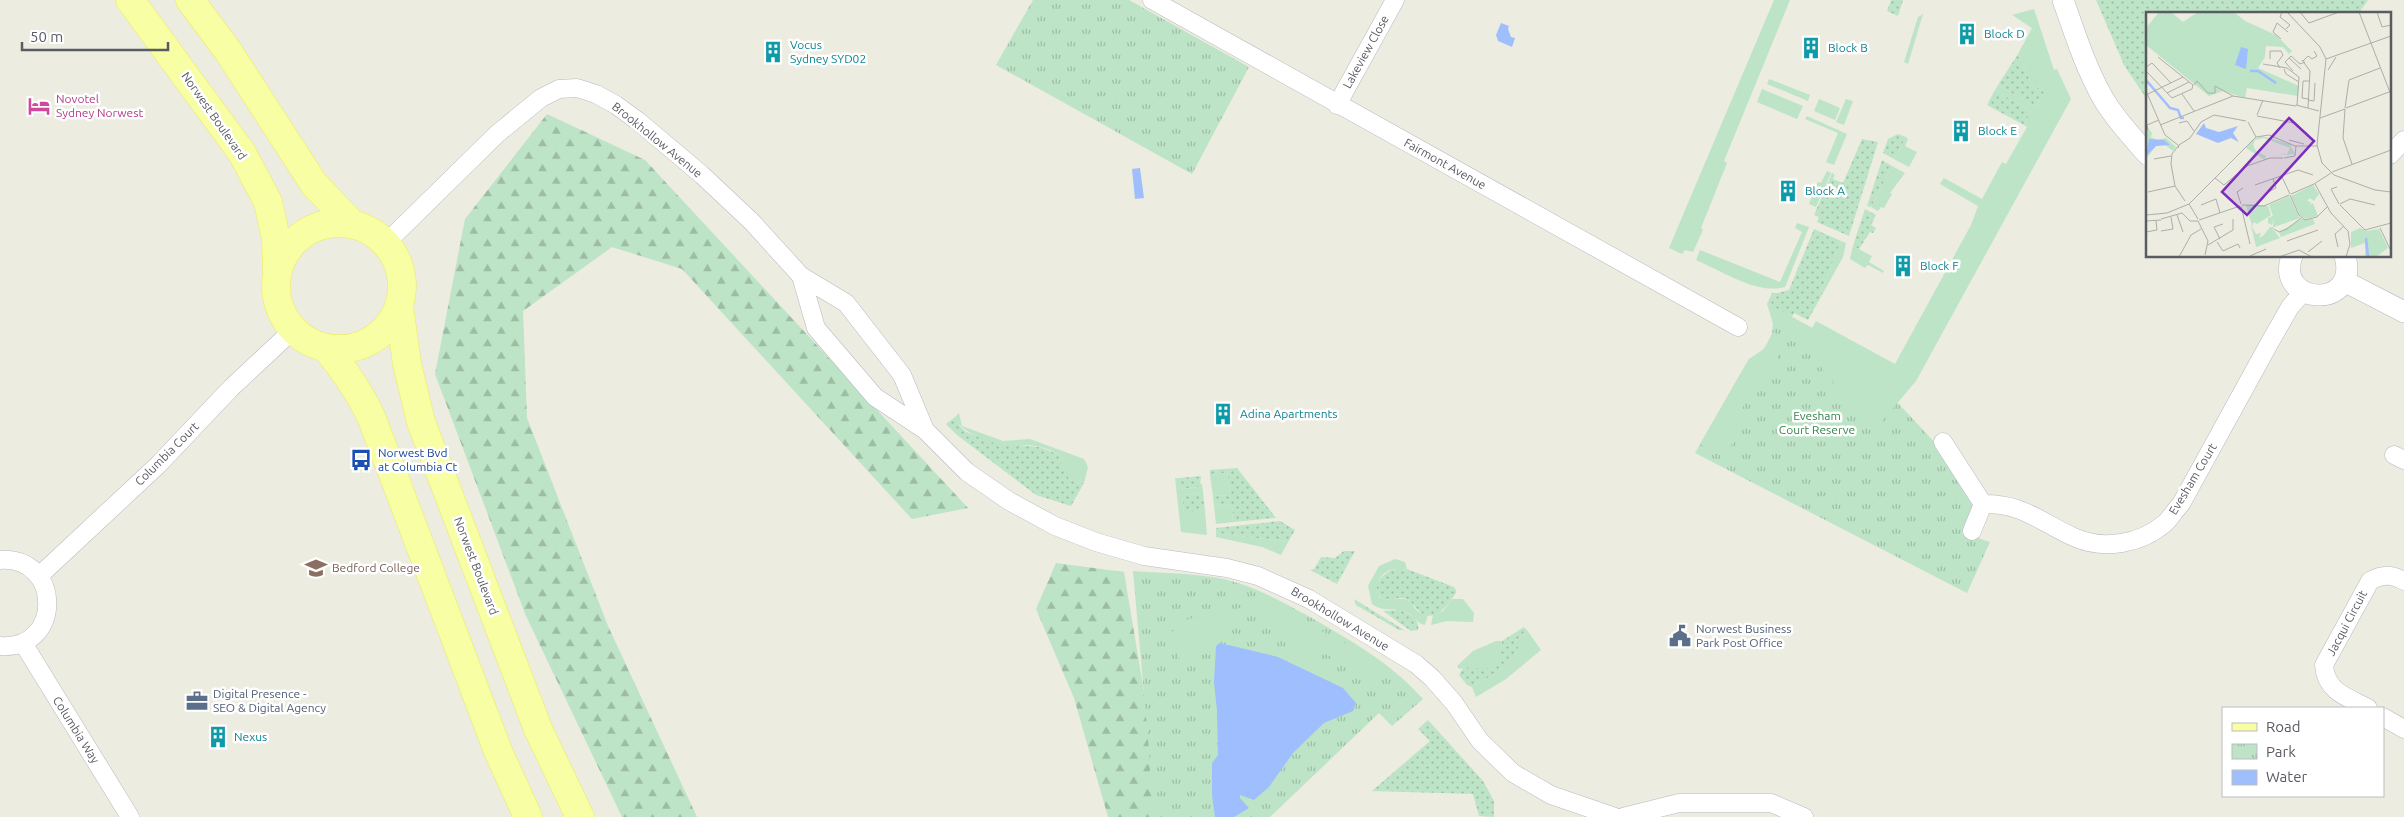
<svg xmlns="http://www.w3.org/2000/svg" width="2404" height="817" font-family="Ubuntu,sans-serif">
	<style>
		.grass { fill: url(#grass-dots) }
		.forest { fill: url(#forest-firs) }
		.park { fill: url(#park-tufts) }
		.garden { fill: #bde4c6 }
		.water { fill: #9fbefe }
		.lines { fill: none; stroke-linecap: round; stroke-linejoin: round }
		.minor-casing { stroke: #b9b9c0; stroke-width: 19 }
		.tertiary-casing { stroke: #b9b9c0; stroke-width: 22 }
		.primary-casing { stroke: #f0ea56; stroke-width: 29 }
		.minor { stroke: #fff; stroke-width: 18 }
		.tertiary { stroke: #fff; stroke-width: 21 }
		.primary { stroke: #f7fea4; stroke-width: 28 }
		.labels { text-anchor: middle; stroke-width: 5; stroke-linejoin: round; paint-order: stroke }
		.culture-label { font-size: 12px; fill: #0d838f; stroke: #fff; text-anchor: start }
		.street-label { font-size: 12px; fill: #595b62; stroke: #fff }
		.hotel-label { font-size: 12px; fill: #b23c85; stroke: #fff; text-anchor: start }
		.park-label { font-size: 12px; fill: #35854c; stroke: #fff }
		.transit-label { font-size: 12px; fill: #164399; stroke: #fff; text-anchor: start }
		.education-label { font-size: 12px; fill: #785e54; stroke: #fff; text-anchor: start }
		.service-label { font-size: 12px; fill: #4e5e75; stroke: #fff; text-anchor: start }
		.inset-river { fill: none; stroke: #9fbefe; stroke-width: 2.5 }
		.inset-road { fill: none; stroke: #adaeaa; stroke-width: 1 }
		.view { fill: #7b2cbf; fill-opacity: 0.15; stroke: #7b2cbf; stroke-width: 2.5 }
		.inset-edge { fill: none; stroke: #595b62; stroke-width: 2.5 }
	</style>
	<defs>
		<pattern id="grass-dots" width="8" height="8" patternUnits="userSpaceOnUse" patternTransform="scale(1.25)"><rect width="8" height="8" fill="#bde4c6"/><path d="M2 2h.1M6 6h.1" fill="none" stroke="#9dbca4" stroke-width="1.8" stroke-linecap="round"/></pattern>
		<pattern id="forest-firs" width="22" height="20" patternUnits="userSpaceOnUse" patternTransform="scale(1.25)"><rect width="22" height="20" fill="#bde4c6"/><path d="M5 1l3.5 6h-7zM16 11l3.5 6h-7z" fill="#9dbca4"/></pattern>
		<pattern id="park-tufts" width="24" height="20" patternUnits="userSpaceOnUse" patternTransform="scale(1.25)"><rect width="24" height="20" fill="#bde4c6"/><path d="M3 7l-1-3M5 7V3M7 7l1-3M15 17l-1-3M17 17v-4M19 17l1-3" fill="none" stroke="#9dbca4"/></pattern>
	</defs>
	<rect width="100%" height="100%" fill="#ecece1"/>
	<!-- grass -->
	<path class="grass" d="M1891 0H1903L1898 16 1887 11Z
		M2096 0H2368L2358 14H2148V101L2124 65Z
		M2018 54 2034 89 2041 87 2045 91 2035 107 1998 85Z
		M1995 90 2031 111 2024 125 1987 105Z
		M1898 134 1906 137 1894 159 1883 153 1888 139Z
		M1862 139 1878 142 1849 236 1817 222 1819 217 1814 215 1832 173 1835 175 1833 179 1843 183Z
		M1882 160 1892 166 1871 207 1867 206Z
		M1865 209 1876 215 1871 225 1876 228 1873 233 1870 232 1859 249 1853 246Z
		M1814 229 1841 241 1821 292 1823 293 1808 320 1794 313 1792 317 1767 304 1772 293H1778L1789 290Z
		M955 417 960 426 966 432 996 443 1039 447 1058 454C1066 468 1063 483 1084 483L1071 506 1036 495 957 435 946 424Z
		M1237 468 1276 518 1233 522 1232 505 1214 506 1213 496 1231 495 1227 473 1210 475V470Z
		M1201 476 1200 487 1179 489V478Z
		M1203 493 1205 511 1184 513 1182 495Z
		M1280 521 1295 530 1288 542 1216 533V528Z
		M1344 551H1355L1337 584 1310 570 1314 569 1321 557 1335 558Z
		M1398 569 1404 571 1407 569 1454 587 1456 590V593C1448 604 1436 624 1420 612 1416 609 1411 601 1406 599 1398 595 1391 602 1384 599 1366 592 1383 569 1398 569Z
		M1354 599 1404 630H1399L1356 605Z
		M1399 610C1409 613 1420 618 1418 630L1411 631 1383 611Z
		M1524 627 1527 630 1515 642 1519 649C1508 669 1490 676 1472 687L1467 685 1459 675 1463 668 1498 660 1502 641Z
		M1428 720 1483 781 1494 801V817L1479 816 1473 794 1372 791 1430 741 1418 729Z"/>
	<!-- forest -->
	<path class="forest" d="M547 114 645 160 968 508 912 519 682 269 612 247 523 311 527 418 608 626 697 817H622L526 616 435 374 465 219Z
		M1056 563 1124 572 1144 692 1174 817H1108L1074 698 1036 609Z"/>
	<!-- park -->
	<path class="park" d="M1033 0H1129L1249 67 1192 174 996 65Z
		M1767 304 1886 367 1897 402 1936 444 1974 505 1962 533 1990 542 1967 593 1695 453 1749 359C1772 349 1779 326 1767 304Z
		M1133 571C1159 573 1186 573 1212 577 1247 582 1279 600 1310 617 1352 641 1391 663 1423 699L1392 726 1379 713 1270 817H1152L1149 750Z"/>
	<!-- garden -->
	<path class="garden" d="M1774 0H1790L1724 161 1727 163 1701 228 1703 230 1693 252 1685 250 1682 254 1669 248Z
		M2034 9 2054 70 2057 69 2071 99 1916 381 1878 426 1861 417 1845 414 1833 387 1835 386 1832 380 1830 381 1811 351 1793 336 1791 332 1773 323 1767 304 1812 328 1816 321 1895 364 1971 225 1978 206 1940 184 1944 178 1982 199 2002 162 2006 164 2027 127 2024 125 2031 111 1995 90 1998 85 2035 107 2045 91 2041 87 2034 89 2018 54 2032 28 2012 15Z
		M1923 14 1908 64 1904 62 1918 17Z
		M1769 79 1810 95 1808 101 1767 84Z
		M1762 89 1803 106 1797 119 1757 102Z
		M1819 99 1840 108 1835 120 1814 111Z
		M1846 99 1853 101 1844 125 1836 122Z
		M1807 116 1847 134 1834 165 1826 162 1838 133 1805 119Z
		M1906 137 1908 139 1905 146 1917 152 1909 167 1894 159Z
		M1892 166 1905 173 1890 193 1892 194 1884 208 1881 207 1878 211 1871 207Z
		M1827 171 1831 173 1816 207 1809 204 1818 182 1821 183Z
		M1797 223 1809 227 1785 287C1757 295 1722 271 1696 260L1700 250 1780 282 1802 232 1795 228Z
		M1841 241 1846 243 1843 257 1823 293 1821 292Z
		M1853 246 1872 256 1869 262 1884 271 1883 273 1868 265 1865 268 1850 259Z
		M1773 332 1787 340 1774 364 1744 404 1727 459 1700 444 1749 359 1764 349Z
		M959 413 962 426 1003 441 1030 439 1084 459 1088 467 1084 483C1062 483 1066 468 1058 454 1052 451 1046 448 1040 447 1029 444 1019 446 1008 445 993 445 959 432 955 417Z
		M1227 473 1231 495 1213 496 1210 475Z
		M1175 478H1179V489L1199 487V484H1202L1203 493 1182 495 1184 512 1205 511 1207 535 1181 532Z
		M1232 505 1233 522 1216 524 1214 506Z
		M1216 533 1288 542 1281 555 1262 547 1216 537Z
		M1395 559 1405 562 1407 569 1404 571C1389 565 1376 576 1377 592L1379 597 1387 600C1420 593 1406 612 1428 615L1425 625C1417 624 1414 615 1406 612 1394 607 1384 613 1372 604L1368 586 1379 566Z
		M1452 599H1463L1474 613 1473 622 1447 621 1431 625 1433 615 1443 611Z
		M1256 600 1266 601 1365 654 1387 674 1374 684C1350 662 1318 650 1288 640L1290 635C1267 615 1252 605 1228 632 1224 635 1223 641 1219 644 1209 652 1191 656 1179 659L1170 634C1189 614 1191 619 1215 616 1230 613 1243 607 1256 600Z
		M1527 630 1541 650 1506 679 1476 697 1472 687C1490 676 1508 669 1519 649L1515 642Z
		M1496 641H1502C1497 683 1483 663 1459 669L1457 666 1473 651Z
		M1283 648C1314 660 1343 675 1368 697L1356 703 1343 688 1278 657Z"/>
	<!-- water -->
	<path class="water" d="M1501 23 1509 26 1508 29 1511 37 1515 38 1512 47 1498 41 1496 35Z
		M1140 168 1144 198 1135 199 1132 169Z
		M1220 643 1278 657 1343 688 1356 703 1353 711 1324 723 1293 753 1269 787 1254 800 1240 795V798L1249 808 1234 817H1215L1212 795V763L1218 755 1217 711 1214 682 1216 646Z"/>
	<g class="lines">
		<!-- minor casing -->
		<g class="minor-casing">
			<path id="minor" d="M1152 0 1738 327
				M1337 105 1395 0
				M2390 155 2404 140
				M385 244 497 134 541 98 559 89 577 88 596 94 616 105 638 121 702 175 752 222 801 276 846 303 902 375 925 430
				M801 276 816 328 875 397 925 430 967 472 1009 501 1055 526 1096 542 1144 556 1227 568 1258 576 1309 599 1416 664 1432 678 1454 703 1480 741 1513 773 1551 795 1615 817
				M1943 442 1983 504 1972 531
				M2394 455 2404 460
				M1983 504C1995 504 2006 505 2017 509 2038 516 2056 530 2076 538 2104 550 2140 544 2164 524 2170 519 2175 510 2181 504L2270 342 2290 307 2303 292
				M0 560C63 556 63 651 0 646
				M39 576 158 465 231 388 293 330
				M23 643 130 817
				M2368 708C2347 697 2326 692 2324 665L2370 581C2383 574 2391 574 2404 581
				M2383 717 2404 729
				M1623 817 1679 803H1771L1804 817"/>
		</g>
		<!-- tertiary casing -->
		<g class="tertiary-casing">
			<path id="tertiary" d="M2063 0C2075 34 2086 69 2104 100 2116 120 2132 137 2148 155
				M2292 256C2274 305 2360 311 2345 256
				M2344 281 2404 312"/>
		</g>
		<!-- primary casing -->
		<g class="primary-casing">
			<path id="primary" d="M130 0 242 153 268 202 276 239 277 271
				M190 0 228 51 314 184 352 224
				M276 286a63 63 0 1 1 126 0a63 63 0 1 1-126 0Z
				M399 306 407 364 421 422 538 729 580 817
				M326 348C345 371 360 392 372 419L498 751 528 817"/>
		</g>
		<!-- minor -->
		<use href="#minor" class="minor"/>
		<!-- tertiary -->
		<use href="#tertiary" class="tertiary"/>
		<!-- primary -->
		<use href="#primary" class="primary"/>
	</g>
	<!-- icons -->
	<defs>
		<g id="building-bare" transform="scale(1.725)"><path d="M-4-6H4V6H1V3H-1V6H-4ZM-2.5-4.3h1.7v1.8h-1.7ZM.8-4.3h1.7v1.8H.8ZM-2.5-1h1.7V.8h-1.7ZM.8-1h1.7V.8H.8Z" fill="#0f9aa8" stroke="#fff" stroke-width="2.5" paint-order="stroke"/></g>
		<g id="hotel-bare" transform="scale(1.725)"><path d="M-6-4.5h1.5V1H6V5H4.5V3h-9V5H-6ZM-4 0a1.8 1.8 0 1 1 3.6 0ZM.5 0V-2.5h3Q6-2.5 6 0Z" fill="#d1479c" stroke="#fff" stroke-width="2.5" paint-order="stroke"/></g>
		<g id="bus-bare" transform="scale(1.725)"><path d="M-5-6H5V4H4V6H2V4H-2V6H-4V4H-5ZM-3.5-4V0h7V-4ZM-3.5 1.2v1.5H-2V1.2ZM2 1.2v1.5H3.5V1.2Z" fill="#1a4fb4" stroke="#fff" stroke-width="2.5" paint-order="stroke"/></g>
		<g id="university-bare" transform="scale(1.725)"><path d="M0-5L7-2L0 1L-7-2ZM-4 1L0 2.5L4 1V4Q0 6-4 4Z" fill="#8d6e63" stroke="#fff" stroke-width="2.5" paint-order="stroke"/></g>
		<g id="civic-bare" transform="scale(1.725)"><path d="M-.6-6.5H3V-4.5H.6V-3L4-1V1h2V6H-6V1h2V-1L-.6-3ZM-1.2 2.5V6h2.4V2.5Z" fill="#5c6f8a" stroke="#fff" stroke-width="2.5" paint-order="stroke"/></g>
		<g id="office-bare" transform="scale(1.725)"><path d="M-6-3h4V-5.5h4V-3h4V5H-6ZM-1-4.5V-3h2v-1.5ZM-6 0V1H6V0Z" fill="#5c6f8a" stroke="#fff" stroke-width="2.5" paint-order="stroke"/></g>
	</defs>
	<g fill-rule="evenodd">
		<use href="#building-bare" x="1967" y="34"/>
		<use href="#building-bare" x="1811" y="48"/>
		<use href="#building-bare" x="773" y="52"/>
		<use href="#hotel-bare" x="39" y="106"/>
		<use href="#building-bare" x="1961" y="131"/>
		<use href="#building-bare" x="1788" y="191"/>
		<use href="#building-bare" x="1903" y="266"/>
		<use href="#building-bare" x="1223" y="414"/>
		<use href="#bus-bare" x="361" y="460"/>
		<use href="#university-bare" x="316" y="568"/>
		<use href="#civic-bare" x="1680" y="636"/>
		<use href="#office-bare" x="197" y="701"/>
		<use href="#building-bare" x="218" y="737"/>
	</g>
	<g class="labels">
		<!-- culture labels -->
		<g class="culture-label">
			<text x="1984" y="38">Block D</text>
			<text x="790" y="49">Vocus<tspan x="790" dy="14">Sydney SYD02</tspan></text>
			<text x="1828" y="52">Block B</text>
			<text x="1978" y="135">Block E</text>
			<text x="1805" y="195">Block A</text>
			<text x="1920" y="270">Block F</text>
			<text x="1240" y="418">Adina Apartments</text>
			<text x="234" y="741">Nexus</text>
		</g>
		<!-- street labels -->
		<g class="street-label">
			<text transform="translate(1366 52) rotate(-61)" y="4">Lakeview Close</text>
			<text transform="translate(214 116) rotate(55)" y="4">Norwest Boulevard</text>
			<text transform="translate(657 140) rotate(39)" y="4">Brookhollow Avenue</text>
			<text transform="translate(1445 164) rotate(29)" y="4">Fairmont Avenue</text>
			<text transform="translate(167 454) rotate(-45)" y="4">Columbia Court</text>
			<text transform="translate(2193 479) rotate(-59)" y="4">Evesham Court</text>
			<text transform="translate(476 566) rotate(69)" y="4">Norwest Boulevard</text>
			<text transform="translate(1340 619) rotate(31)" y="4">Brookhollow Avenue</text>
			<text transform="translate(2347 623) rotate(-62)" y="4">Jacqui Circuit</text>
			<text transform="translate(76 730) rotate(58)" y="4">Columbia Way</text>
		</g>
		<!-- hotel labels -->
		<g class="hotel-label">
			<text x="56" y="103">Novotel<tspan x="56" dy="14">Sydney Norwest</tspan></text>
		</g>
		<!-- park labels -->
		<g class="park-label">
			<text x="1817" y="420">Evesham<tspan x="1817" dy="14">Court Reserve</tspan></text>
		</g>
		<!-- transit labels -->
		<g class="transit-label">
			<text x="378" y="457">Norwest Bvd<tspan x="378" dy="14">at Columbia Ct</tspan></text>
		</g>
		<!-- education labels -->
		<g class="education-label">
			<text x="332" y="572">Bedford College</text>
		</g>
		<!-- service labels -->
		<g class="service-label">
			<text x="1696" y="633">Norwest Business<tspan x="1696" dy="14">Park Post Office</tspan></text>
			<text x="213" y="698">Digital Presence -<tspan x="213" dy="14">SEO &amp; Digital Agency</tspan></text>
		</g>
	</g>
	<!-- overview -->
	<g transform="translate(2146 12)">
		<rect width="245" height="245" fill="#ecece1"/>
		<path d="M13 0H25L37 10 52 0H88L99 9 130 23 146 39 143 42 137 35 120 34 119 45 112 56 153 74 152 84 101 76 99 86 77 79 63 84 0 33V16ZM167 173 173 182 168 189 164 186 161 189 165 190 164 193 167 191 172 204 159 207 154 203 145 184ZM143 184 154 206 128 215 127 217 134 226 110 235 105 213 110 222 115 221 113 226 117 224 124 215H127L128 206 126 213 122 211V206L127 204 123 193ZM105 192 122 194 125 203 111 212 108 210 106 214 100 193ZM155 207H167L169 212 135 225 133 220Z" fill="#bde4c6"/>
		<path d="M27 3 37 10 40 9 44 18 52 20V40ZM116 124 144 132 149 142 125 144 141 142 144 136 118 126 109 128 107 133 110 139 120 144 119 148 100 136 106 128Z" fill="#bde4c6"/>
		<path d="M0 114 6 121 5 125 11 128 20 126 30 135 27 139 18 132 10 134 0 147ZM214 216 221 219 233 217 242 236 230 245H219V231L205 236V220Z" fill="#bde4c6"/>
		<path d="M95 35 102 37 100 57 89 53ZM58 111 60 116 73 120 92 114 87 121 93 130 85 126 72 131 50 122ZM3 127 18 128 24 133 10 134 0 144Z" fill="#9fbefe"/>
		<path class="inset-river" d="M104 59H112L130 71M0 68 24 96 32 98 35 106H38M220 226 222 245"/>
		<path class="inset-road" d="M136 0 134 5 144 13 140 17M141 0 174 35 180 47 171 133 176 151 188 163 229 178 245 180M154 0 163 11 193 0M213 0 245 83M231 0 236 15 245 13M135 27 127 20 131 11 142 20M143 46 155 57M124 47V39H135L137 43 131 51 134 56M180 47 245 24M156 48 164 59 162 96M157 49 162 44 166 47 171 44 168 39M117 52 141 56 153 65 151 93M0 55 6 51 25 71M138 57 140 62 153 70M182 58 190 45M0 59 26 86 46 77 47 73 12 45M147 59 139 50 145 44 154 52 159 50M48 73 51 69 62 81H69V74L87 84 150 94M0 79 19 123 32 133M21 81 43 70M2 82 37 65M36 82 48 99M162 87 156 86 157 69H164M162 88 168 89 169 71M150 93 173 99M199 96 203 68 234 56M200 96 243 80M199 97 197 126 206 152M111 103 117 88M111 104 148 111M174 106 199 97M102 110 110 125M33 111 41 109 48 119M14 113 87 84M2 118 1 113 13 108M143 128 158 132M33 133 44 126 55 110 68 103 100 109M32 136 33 133 26 142 25 152 29 174 39 189M138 146 149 144 150 134M8 147 25 144M186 160 245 138M92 162 101 154 124 146H137M136 165 144 182M69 166 78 173 91 162M168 172 185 161M169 172 185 201 202 219 204 232 200 245M109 173 152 158 167 163M191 175 185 177 193 192M2 180 29 174M122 180 130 176 127 167M145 182 168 172M144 183 153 203 159 208 171 205 181 195M43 192 52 207M95 192 91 180 97 176M194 192 204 187 229 193M55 193 70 187 74 201M96 193 118 194 143 183M194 193 219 218 245 211M95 194 104 232M0 203 21 201 43 192 110 125 123 123 149 134H172M31 203 37 220M15 207 36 201 44 209H52M53 208 94 194M0 209 15 208M52 209 62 229 59 243M234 216 245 239M128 217 133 220 141 217 155 206M15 219 27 217 25 205M0 220 11 218 10 209M74 227 68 215 77 212M141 229 172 218M71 230 77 239 92 232 94 236M62 233 87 218V207M192 235 189 222 198 214M162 240 176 229M104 244 120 237M33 245 45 223 55 217M133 245 153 238 166 245"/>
		<path class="view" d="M143 106 168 129 101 203 76 180Z"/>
		<rect width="245" height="245" class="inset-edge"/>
	</g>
	<!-- legend -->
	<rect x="2222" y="707" width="162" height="90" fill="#ffffff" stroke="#bdbdc0"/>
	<rect x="2232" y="723" width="25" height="8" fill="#f7fea4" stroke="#bdbdc0"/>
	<text x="2266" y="732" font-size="15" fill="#595b62">Road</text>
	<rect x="2232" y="744" width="25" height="15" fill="url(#park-tufts)" stroke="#bdbdc0"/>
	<text x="2266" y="757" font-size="15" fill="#595b62">Park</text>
	<rect x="2232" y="770" width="25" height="15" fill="#9fbefe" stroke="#bdbdc0"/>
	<text x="2266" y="782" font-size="15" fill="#595b62">Water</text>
	<!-- scale -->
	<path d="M22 42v8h146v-8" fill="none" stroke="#595b62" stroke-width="2.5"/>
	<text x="30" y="42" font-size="15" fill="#595b62" stroke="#ffffff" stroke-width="4" paint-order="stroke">50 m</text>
</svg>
